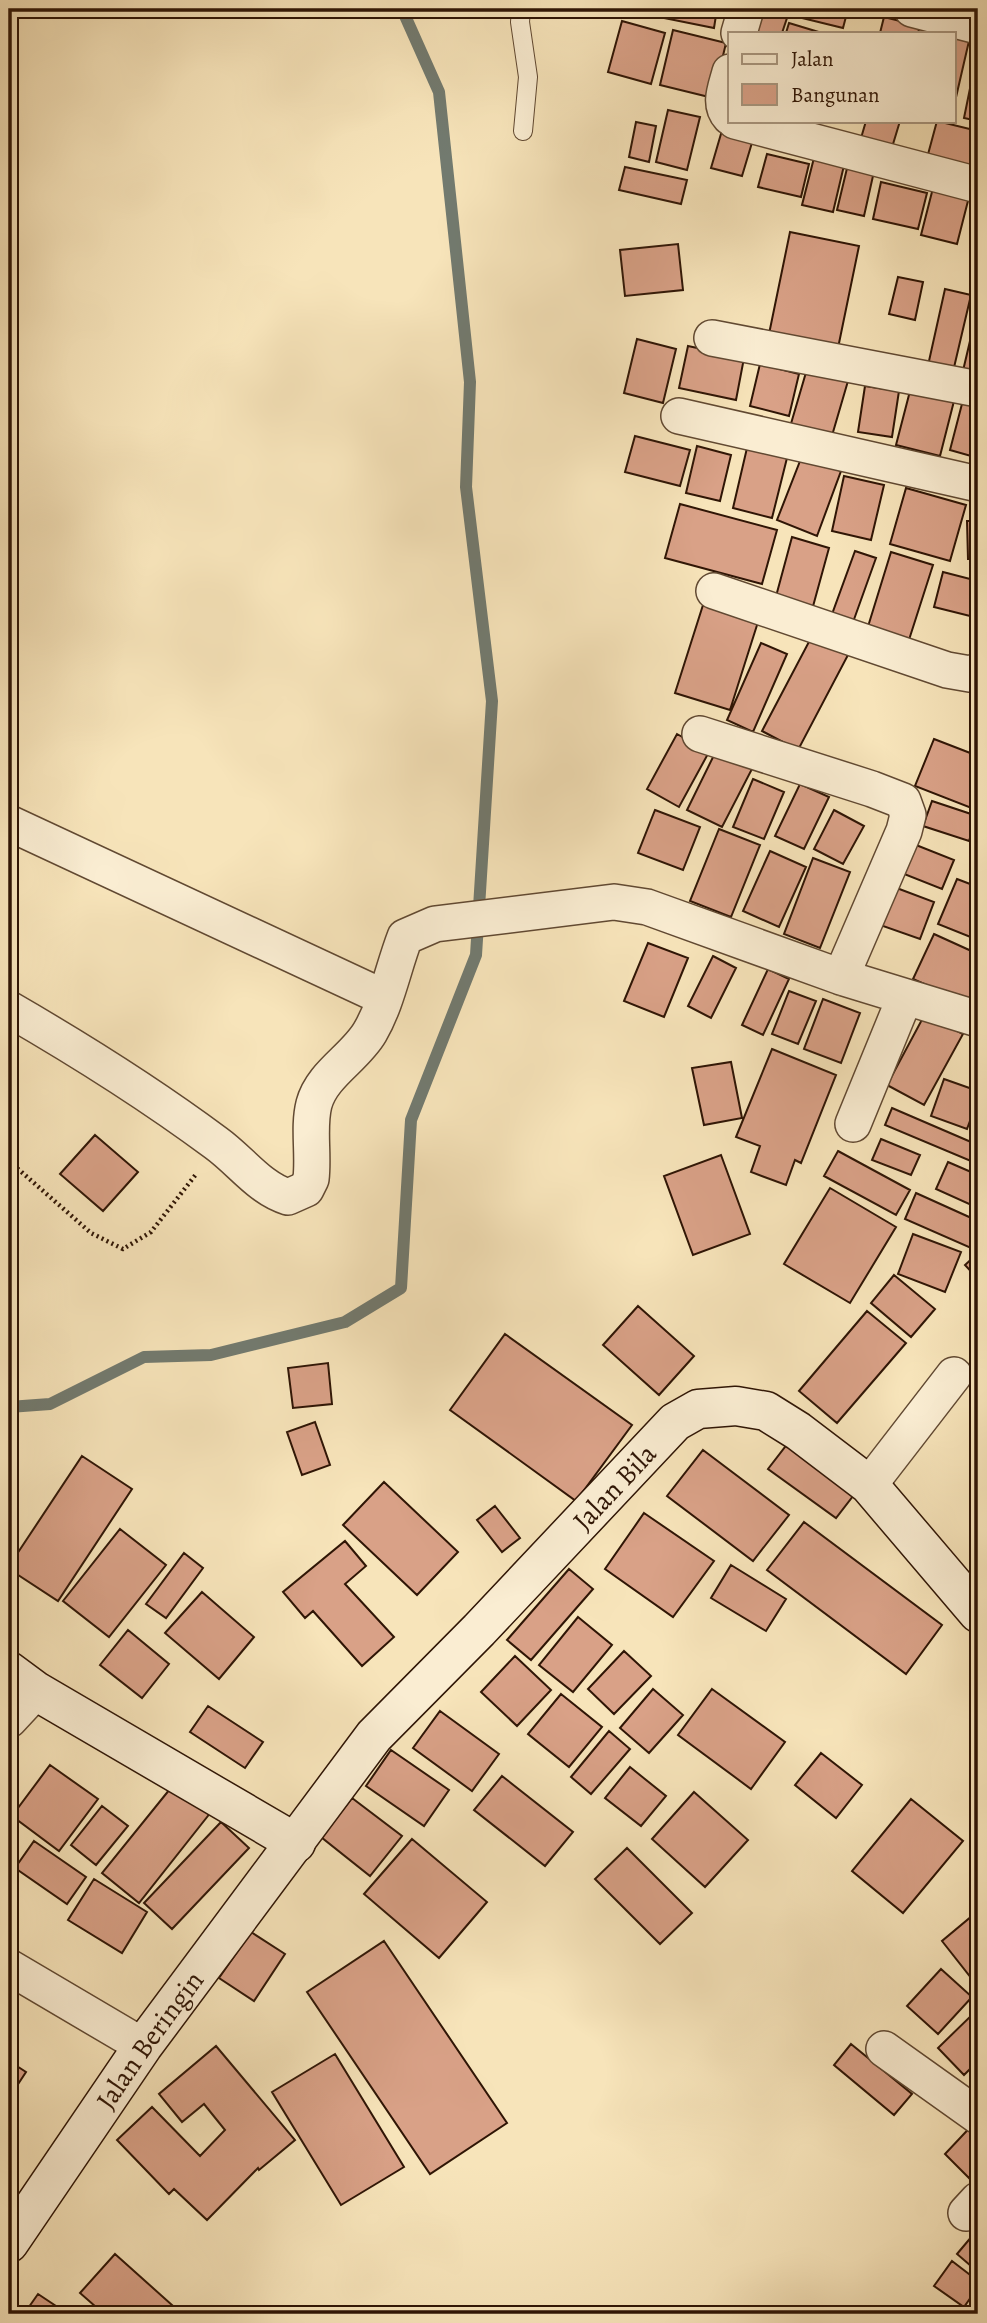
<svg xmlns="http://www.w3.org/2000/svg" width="987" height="2323" font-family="Alegreya,serif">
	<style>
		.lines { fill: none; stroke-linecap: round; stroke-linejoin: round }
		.stream { stroke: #727a6f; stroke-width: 12 }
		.building { fill: #d9a187; stroke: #2f1505; stroke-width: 2 }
		.lane-casing { stroke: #614932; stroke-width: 20 }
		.street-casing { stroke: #614932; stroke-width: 38 }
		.secondary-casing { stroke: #2f1505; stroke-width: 41 }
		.path { stroke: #2f1505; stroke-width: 4.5; stroke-dasharray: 2 3.5; stroke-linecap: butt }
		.lane { stroke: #faedd2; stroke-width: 18 }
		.street { stroke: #faedd2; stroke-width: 35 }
		.secondary { stroke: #faedd2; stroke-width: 38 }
		.labels { text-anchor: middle; stroke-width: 5; stroke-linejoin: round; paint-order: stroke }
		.street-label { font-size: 28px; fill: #2f1505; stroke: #faedd2 }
	</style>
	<rect width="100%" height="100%" fill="#f7e4ba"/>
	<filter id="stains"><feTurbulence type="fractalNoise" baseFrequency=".00286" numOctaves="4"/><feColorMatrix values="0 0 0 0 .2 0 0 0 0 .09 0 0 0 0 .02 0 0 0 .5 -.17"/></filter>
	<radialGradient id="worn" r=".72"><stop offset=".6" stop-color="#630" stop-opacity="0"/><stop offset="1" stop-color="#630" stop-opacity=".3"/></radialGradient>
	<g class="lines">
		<!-- stream -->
		<path class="stream" d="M9 1407 50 1404 144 1357 211 1355 345 1322 401 1288 411 1120 476 955 492 701 466 487 470 382 439 92 402 9"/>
	</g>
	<!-- building -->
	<path class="building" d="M634 9H717L714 28 634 12Z
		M758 9H790L782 33H751Z
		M796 9H848L843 28 794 16Z
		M884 17 920 26 918 33H880Z
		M622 21 665 33 651 84 608 72Z
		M789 23 822 33H786Z
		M673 30 726 43 713 98 660 85Z
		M954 37 969 41 954 106Z
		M978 49V121L964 118Z
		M668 110 700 117 687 170 656 162Z
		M866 121H900L890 154 859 145Z
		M937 121 978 131V173L927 158Z
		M636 122 656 126 649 162 629 157Z
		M723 127 754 136 742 176 711 168Z
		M816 150 846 157 833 212 802 205Z
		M767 154 809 164 801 197 758 187Z
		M849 160 875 167 864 216 837 210Z
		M625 167 687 180 681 204 619 190Z
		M881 182 927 193 918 229 873 219Z
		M934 184 970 193 957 244 921 235Z
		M790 232 859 246 838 348 769 334Z
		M678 244 683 290 625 296 620 250Z
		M898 277 923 282 915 320 889 314Z
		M945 289 971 295 952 376 927 370Z
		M978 307V378L962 375Z
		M637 339 676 349 663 403 624 393Z
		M688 346 744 358 736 400 679 388Z
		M760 364 799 374 789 416 750 406Z
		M807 369 848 381 831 439 790 427Z
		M865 386 899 391 892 437 858 432Z
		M910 391 954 401 940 456 896 445Z
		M963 400 978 404V458L950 450Z
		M635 436 690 450 680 486 625 472Z
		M697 446 731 455 720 501 686 493Z
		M747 448 787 458 772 518 733 508Z
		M802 456 841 471 817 536 777 520Z
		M844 476 884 485 871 540 832 531Z
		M906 488 966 505 950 561 890 544Z
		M680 504 777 530 762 584 665 558Z
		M967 521H978V559H968Z
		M792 537 829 548 812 610 775 600Z
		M855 551 876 558 852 625 831 617Z
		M891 552 933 565 907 646 866 633Z
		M943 572 978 581V618L934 607Z
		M703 605 758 622 730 710 675 693Z
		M812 636 848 655 798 750 762 731Z
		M761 643 787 654 753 732 727 720Z
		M677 734 709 752 679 807 647 789Z
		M934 739 978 756V798L974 809 915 786Z
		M717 749 753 767 722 827 687 810Z
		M753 779 784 792 764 839 733 827Z
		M800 784 829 797 804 849 775 836Z
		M932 801 977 816 969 841 923 826Z
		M655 810 700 827 683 870 638 853Z
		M834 810 864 826 843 864 814 849Z
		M719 829 760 845 731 917 690 901Z
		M978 840V858L972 856Z
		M911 843 954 860 942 889 899 872Z
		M770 851 806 867 779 927 743 911Z
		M813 858 850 872 820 948 784 934Z
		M957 879 978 887V940L938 924Z
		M894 887 934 902 920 939 880 925Z
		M934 934 978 954V979L967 1003 913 979Z
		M648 943 688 958 664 1017 624 1001Z
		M713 956 736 968 711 1018 688 1006Z
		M768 969 789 979 763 1035 742 1025Z
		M789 991 816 1001 798 1044 772 1034Z
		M823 999 860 1013 841 1063 804 1049Z
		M925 1014 963 1034 924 1105 887 1085Z
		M772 1049 836 1075 801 1163 795 1160 786 1185 751 1172 760 1146 736 1137Z
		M731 1062 742 1118 704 1125 692 1068Z
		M944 1079 978 1091V1099L967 1129 931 1116Z
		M892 1108 978 1145V1164L885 1125Z
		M95 1135 138 1172 103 1211 60 1174Z
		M881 1139 920 1155 911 1175 872 1160Z
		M838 1151 910 1190 896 1215 824 1176Z
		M721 1155 750 1234 693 1255 664 1176Z
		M948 1162 978 1175V1208L936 1189Z
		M830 1188 896 1227 850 1303 784 1264Z
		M916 1193 978 1221V1231L971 1248 905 1219Z
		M913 1234 961 1252 945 1292 898 1274Z
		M978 1253V1279L965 1265Z
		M894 1275 935 1309 911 1337 871 1303Z
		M638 1306 694 1356 659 1395 603 1345Z
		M867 1311 906 1343 837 1423 799 1391Z
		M505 1334 632 1425 576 1501 450 1410Z
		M328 1363 332 1404 293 1408 288 1368Z
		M315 1422 330 1465 302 1475 287 1432Z
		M792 1438 860 1487 836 1518 768 1469Z
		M703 1450 789 1515 753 1561 667 1496Z
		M82 1456 132 1489 58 1601 9 1569V1566Z
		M384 1482 458 1552 417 1595 343 1525Z
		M495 1506 520 1538 502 1552 477 1520Z
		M644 1513 714 1561 673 1617 605 1569Z
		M804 1522 942 1625 906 1674 767 1570Z
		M120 1529 166 1565 109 1637 63 1601Z
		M345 1541 366 1566 345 1584 394 1637 362 1666 313 1611 305 1618 283 1592Z
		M184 1553 203 1568 166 1618 146 1604Z
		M731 1565 786 1599 766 1631 711 1598Z
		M569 1569 593 1589 531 1660 507 1640Z
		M202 1592 254 1637 219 1679 165 1633Z
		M578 1617 612 1645 573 1692 539 1665Z
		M128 1630 169 1664 142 1698 100 1665Z
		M624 1651 651 1676 614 1714 588 1689Z
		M515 1656 551 1690 517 1726 481 1692Z
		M653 1689 683 1715 649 1753 620 1728Z
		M712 1689 785 1742 751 1789 678 1735Z
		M561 1694 602 1727 569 1767 528 1734Z
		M208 1706 263 1742 245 1768 190 1732Z
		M440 1711 499 1754 472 1791 413 1748Z
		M609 1731 630 1749 591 1794 571 1777Z
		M391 1750 449 1790 424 1826 366 1786Z
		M821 1753 862 1785 836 1818 795 1785Z
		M50 1765 98 1799 59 1851 12 1816Z
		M630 1767 666 1796 641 1826 605 1798Z
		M502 1776 573 1832 545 1866 474 1810Z
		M174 1784 211 1812 139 1903 102 1873Z
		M694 1792 748 1840 705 1887 652 1839Z
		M352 1798 402 1836 370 1876 321 1837Z
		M911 1799 963 1841 903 1913 852 1871Z
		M102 1806 128 1826 96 1865 71 1845Z
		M221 1822 249 1848 172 1929 144 1903Z
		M412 1839 487 1902 439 1958 364 1894Z
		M34 1841 86 1877 67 1904 15 1868Z
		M627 1848 692 1913 660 1944 595 1879Z
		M94 1879 147 1912 122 1953 68 1920Z
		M978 1911V1974L972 1979 942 1941Z
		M251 1932 285 1954 254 2001 219 1978Z
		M384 1941 507 2123 430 2174 307 1992Z
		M941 1969 972 1997 938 2034 907 2006Z
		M9 1990 16 1994 9 2006Z
		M978 2009V2061L964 2075 938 2048Z
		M851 2044 912 2094 894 2115 834 2065Z
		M216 2046 295 2140 259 2170 258 2168 207 2220 174 2189 169 2194 117 2140 152 2107 200 2156 225 2130 204 2104 182 2122 159 2094Z
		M335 2054 404 2167 341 2205 272 2092Z
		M9 2061 26 2072 9 2098Z
		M978 2077V2096L969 2088Z
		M977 2120 978 2169 969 2178 945 2154Z
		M978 2229V2272L957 2254Z
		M115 2254 182 2314H104L80 2293Z
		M952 2261 978 2281V2287L964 2307 934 2286Z
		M38 2294 68 2314H24Z"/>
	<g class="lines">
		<!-- lane casing -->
		<g class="lane-casing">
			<path id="lane" d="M521 9 520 22 528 77 523 131"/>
		</g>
		<!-- street casing -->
		<g class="street-casing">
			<path id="street" d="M912 9 978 26
				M739 33 746 9
				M730 72C726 88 718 104 730 117
				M735 121 978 185
				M712 338 978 389
				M679 416 978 484
				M714 591 947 670 970 674 978 671
				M700 734 872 789 903 801 908 815 904 831 841 977
				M9 823 385 998
				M9 1009C80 1050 150 1094 216 1143 241 1161 259 1188 288 1197L306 1189 311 1179C314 1154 308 1127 314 1104 322 1074 355 1058 370 1032 387 1003 393 968 405 937L435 924 614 902 647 907 841 977 978 1019
				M853 1124 905 997
				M869 1485 954 1375
				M9 1720 36 1691
				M9 1967 143 2046
				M884 2049 978 2116
				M966 2213 978 2200"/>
		</g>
		<!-- secondary casing -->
		<g class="secondary-casing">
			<g id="secondary">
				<path d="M9 1671 36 1691 296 1843"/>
				<path id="s1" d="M9 2243 143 2046 374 1736 479 1630 675 1422 698 1409 736 1406 766 1411 798 1431 869 1485 978 1613"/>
			</g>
		</g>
		<!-- path -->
		<path class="path" d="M9 1161 91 1233 123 1249 151 1232 197 1173"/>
		<!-- lane -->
		<use href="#lane" class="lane"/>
		<!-- street -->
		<use href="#street" class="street"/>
		<!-- secondary -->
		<use href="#secondary" class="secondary"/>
	</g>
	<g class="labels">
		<!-- street labels -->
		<g class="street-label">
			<text dy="10" stroke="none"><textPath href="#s1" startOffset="971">Jalan Bila</textPath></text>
			<text dy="10" stroke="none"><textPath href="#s1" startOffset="247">Jalan Beringin</textPath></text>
		</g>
	</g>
	<!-- margin -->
	<rect width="987" height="2323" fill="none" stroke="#f7e4ba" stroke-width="35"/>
	<rect x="10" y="10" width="966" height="2302" fill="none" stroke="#2f1505" stroke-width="3.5"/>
	<rect x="18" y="18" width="952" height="2288" fill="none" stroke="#2f1505" stroke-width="2"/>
	<!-- legend -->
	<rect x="728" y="32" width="228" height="91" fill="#faedd2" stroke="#a99780" stroke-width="2"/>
	<rect x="742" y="54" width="35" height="10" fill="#faedd2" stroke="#a99780" stroke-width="2"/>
	<text x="791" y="66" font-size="21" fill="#2f1505">Jalan</text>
	<rect x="742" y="84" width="35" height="21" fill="#d9a187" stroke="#a99780" stroke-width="2"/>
	<text x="791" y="102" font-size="21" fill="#2f1505">Bangunan</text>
	<rect width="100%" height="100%" filter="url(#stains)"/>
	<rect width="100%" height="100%" fill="url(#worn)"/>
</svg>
